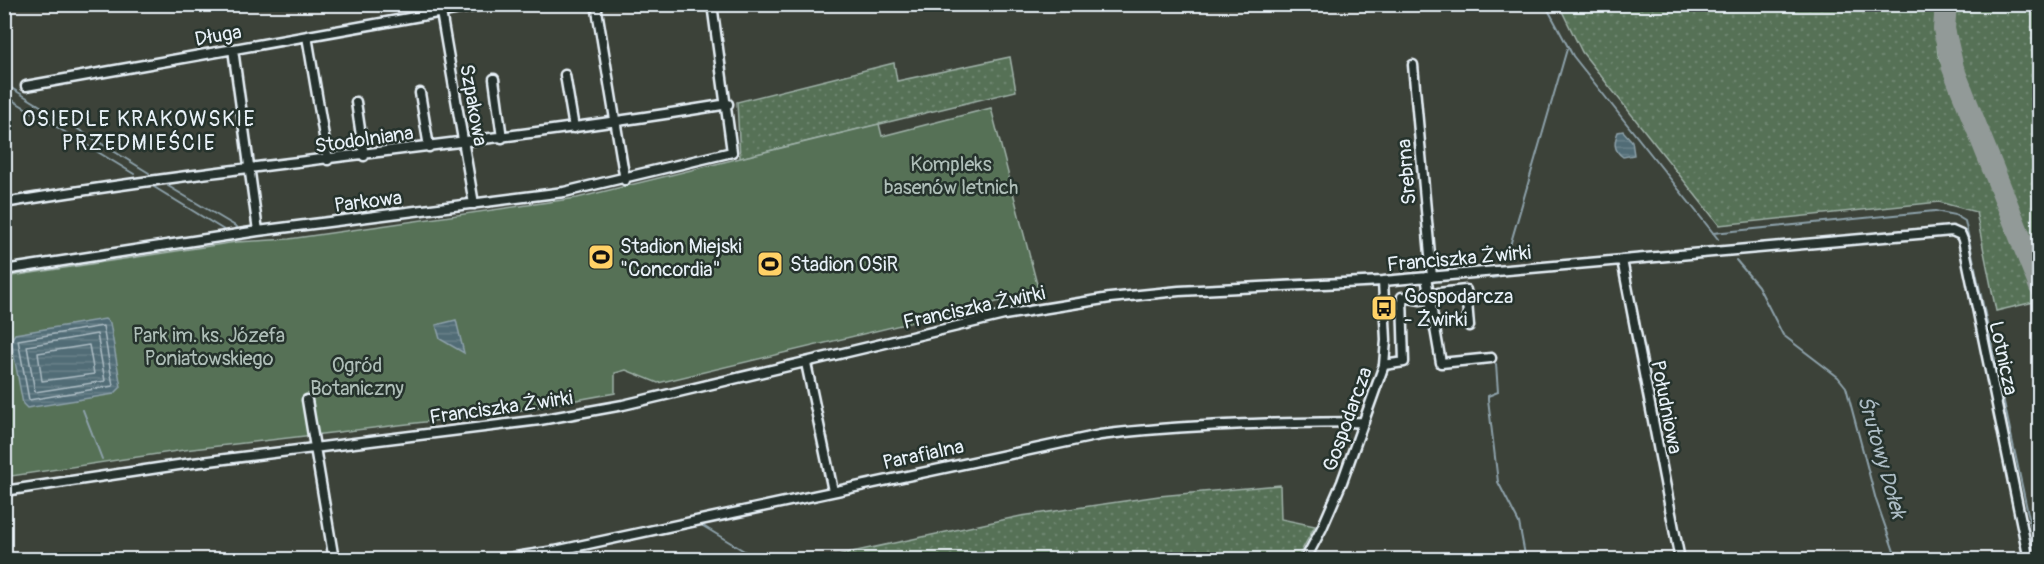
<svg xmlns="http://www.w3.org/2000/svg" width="2044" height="564" font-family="Pangolin,sans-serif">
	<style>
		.grass { fill: url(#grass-dots); stroke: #9fb1a8; stroke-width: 1.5 }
		.park { fill: #567157; stroke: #9fb1a8; stroke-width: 1.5 }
		.water { fill: url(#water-rules); stroke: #8da1aa; stroke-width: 1.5 }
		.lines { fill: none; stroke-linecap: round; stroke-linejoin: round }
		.shore { stroke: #acbcc4; stroke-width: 1.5 }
		.stream { stroke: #8da1aa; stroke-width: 2 }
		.taxiway { stroke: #929a98; stroke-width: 22 }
		.street-casing { stroke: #e8f1f8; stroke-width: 13 }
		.street { stroke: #26332d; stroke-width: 8 }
		.labels { text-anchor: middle; stroke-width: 5; stroke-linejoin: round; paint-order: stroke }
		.street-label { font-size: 20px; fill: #e8f1f8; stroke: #26332d }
		.park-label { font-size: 20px; fill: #aebeb8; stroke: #26332d }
		.poi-label { font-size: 20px; fill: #e8f1f8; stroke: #26332d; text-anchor: start }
		.neighbourhood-label { font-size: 21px; letter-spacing: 1.5px; fill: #e8f1f8; stroke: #26332d }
		.water-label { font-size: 21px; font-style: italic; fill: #acbcc4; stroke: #26332d }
	</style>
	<defs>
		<pattern id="grass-dots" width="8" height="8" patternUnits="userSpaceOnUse" patternTransform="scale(1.5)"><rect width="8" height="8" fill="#567157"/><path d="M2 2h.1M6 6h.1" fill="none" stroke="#6e8670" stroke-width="1.8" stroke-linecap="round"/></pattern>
		<pattern id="water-rules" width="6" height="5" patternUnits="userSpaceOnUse" patternTransform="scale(1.5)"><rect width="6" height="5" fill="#516c76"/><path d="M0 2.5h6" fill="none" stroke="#6a818a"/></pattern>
	</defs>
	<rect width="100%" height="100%" fill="#3c4239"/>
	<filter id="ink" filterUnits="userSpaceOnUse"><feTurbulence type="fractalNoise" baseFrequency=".0167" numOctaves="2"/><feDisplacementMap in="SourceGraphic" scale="12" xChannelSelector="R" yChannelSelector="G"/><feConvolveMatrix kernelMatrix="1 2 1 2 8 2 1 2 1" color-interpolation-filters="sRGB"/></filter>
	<g filter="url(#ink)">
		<!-- grass -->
		<path class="grass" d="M1559 5H1938L1935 26 1938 55 2039 307V316L2034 302 1996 311 1976 212 1939 202 1719 225 1582 52Z
			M1951 5H2039V275L1953 57 1949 30Z
			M1010 57 1016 91 740 158 737 102 894 63 897 81Z
			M1280 485 1281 519 1315 526 1297 559H819L1021 516 1159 496Z"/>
		<!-- park -->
		<path class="park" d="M991 108 1039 292 658 383 626 370 615 373V393L510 412 184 450 5 477V277L236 242 289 239 577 198 879 124 882 136Z"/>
		<!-- water -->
		<path class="water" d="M1623 131 1632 141 1634 155 1623 157C1613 150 1614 142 1618 132Z
			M105 319 110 323 121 387 114 394 27 408 23 404 11 340 15 334Z
			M456 320 464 353 440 339 436 325Z"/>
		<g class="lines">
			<!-- shore -->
			<path class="shore" d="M103 326 113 386 29 400 18 340Z
				M97 334 105 381 35 392 27 346Z
				M89 345 94 374 42 381 38 353Z"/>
			<!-- stream -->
			<path class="stream" d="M1545 4 1573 56 1718 239
				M8 86 149 173
				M4 95 134 174
				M168 186 237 227
				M154 187 224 230
				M1713 233 1935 211 1955 215 1965 221 2038 560
				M1507 256 1567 49
				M1736 260 1758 286 1783 335 1838 377 1846 387 1876 500 1897 560
				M1492 278 1498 277
				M1496 364 1498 392 1488 396V399L1498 482 1519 523 1526 560
				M83 410 102 459
				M703 526 759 560"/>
			<!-- taxiway -->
			<path class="taxiway" d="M1946 4 1944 29 1953 68 2040 287"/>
			<!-- street casing -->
			<g class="street-casing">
				<path id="street" d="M596 4 625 180
					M441 12 474 204
					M307 36 328 160
					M233 49 258 231
					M1413 65 1432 277
					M565 75 574 128
					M494 79 502 138
					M26 86 488 4
					M420 93 429 147
					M356 102 364 156
					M4 203C245 163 487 144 728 104
					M1622 260 1680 560
					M4 270 258 231 564 192 732 152 712 4
					M1426 277 1441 363 1491 358
					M806 363 833 491
					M1384 365 1404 362 1402 297 1421 300 1438 293 1466 290 1469 326
					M307 400 334 560
					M4 491 185 464 540 420 623 405 1004 315 1110 298 1179 291 1383 281 1952 231 1961 235 1963 240 2029 560
					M494 560 555 551 1100 435C1188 424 1275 423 1364 422
					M1305 560 1322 528 1342 482 1384 365 1386 340 1383 281"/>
			</g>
			<!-- street -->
			<use href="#street" class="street"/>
		</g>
	</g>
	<!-- icons -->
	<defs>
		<g id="stadium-square" transform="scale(1.35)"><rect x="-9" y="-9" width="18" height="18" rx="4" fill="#ffd166" stroke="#26332d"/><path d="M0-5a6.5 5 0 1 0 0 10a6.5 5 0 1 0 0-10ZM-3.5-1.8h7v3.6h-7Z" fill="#111"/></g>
		<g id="bus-square" transform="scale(1.35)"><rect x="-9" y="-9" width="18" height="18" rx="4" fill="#ffd166" stroke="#26332d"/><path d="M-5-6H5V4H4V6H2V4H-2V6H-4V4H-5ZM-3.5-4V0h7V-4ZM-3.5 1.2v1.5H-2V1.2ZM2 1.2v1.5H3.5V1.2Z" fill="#111"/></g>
	</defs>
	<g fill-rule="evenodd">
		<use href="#stadium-square" x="601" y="257"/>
		<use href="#stadium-square" x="770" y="264"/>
		<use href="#bus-square" x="1384" y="308"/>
	</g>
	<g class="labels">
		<!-- street labels -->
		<g class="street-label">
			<text transform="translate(218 35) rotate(-10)" y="7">Długa</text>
			<text transform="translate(474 105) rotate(80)" y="7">Szpakowa</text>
			<text transform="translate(364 139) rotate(-8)" y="7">Stodolniana</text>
			<text transform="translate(1406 172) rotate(-95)" y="7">Srebrna</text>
			<text transform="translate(368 201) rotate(-7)" y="7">Parkowa</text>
			<text transform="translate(1459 258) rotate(-5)" y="7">Franciszka Żwirki</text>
			<text transform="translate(974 307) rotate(-12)" y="7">Franciszka Żwirki</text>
			<text transform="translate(2004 358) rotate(78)" y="7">Lotnicza</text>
			<text transform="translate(501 407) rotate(-8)" y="7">Franciszka Żwirki</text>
			<text transform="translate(1667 407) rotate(79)" y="7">Południowa</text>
			<text transform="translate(1347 419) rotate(-70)" y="7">Gospodarcza</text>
			<text transform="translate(923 454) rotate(-12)" y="7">Parafialna</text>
		</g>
		<!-- park labels -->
		<g class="park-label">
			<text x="951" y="171">Kompleks<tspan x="951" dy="23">basenów letnich</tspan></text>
			<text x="209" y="342">Park im. ks. Józefa<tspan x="209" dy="23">Poniatowskiego</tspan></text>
			<text x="357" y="372">Ogród<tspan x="357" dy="23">Botaniczny</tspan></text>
		</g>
		<!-- poi labels -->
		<g class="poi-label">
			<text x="620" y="253">Stadion Miejski<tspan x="620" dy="23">"Concordia"</tspan></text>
			<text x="790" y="271">Stadion OSiR</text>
			<text x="1404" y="303">Gospodarcza<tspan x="1404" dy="23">- Żwirki</tspan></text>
		</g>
		<!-- neighbourhood labels -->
		<g class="neighbourhood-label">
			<text x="139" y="126">OSIEDLE KRAKOWSKIE<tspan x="139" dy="24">PRZEDMIEŚCIE</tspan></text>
		</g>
		<!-- water labels -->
		<g class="water-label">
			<text transform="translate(1882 457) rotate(74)" y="7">Śrutowy Dołek</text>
		</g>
	</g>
	<!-- margin -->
	<rect width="2044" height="564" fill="none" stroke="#26332d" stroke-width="24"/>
	<rect x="12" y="12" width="2020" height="540" fill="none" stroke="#e8f1f8" stroke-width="2" filter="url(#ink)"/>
</svg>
